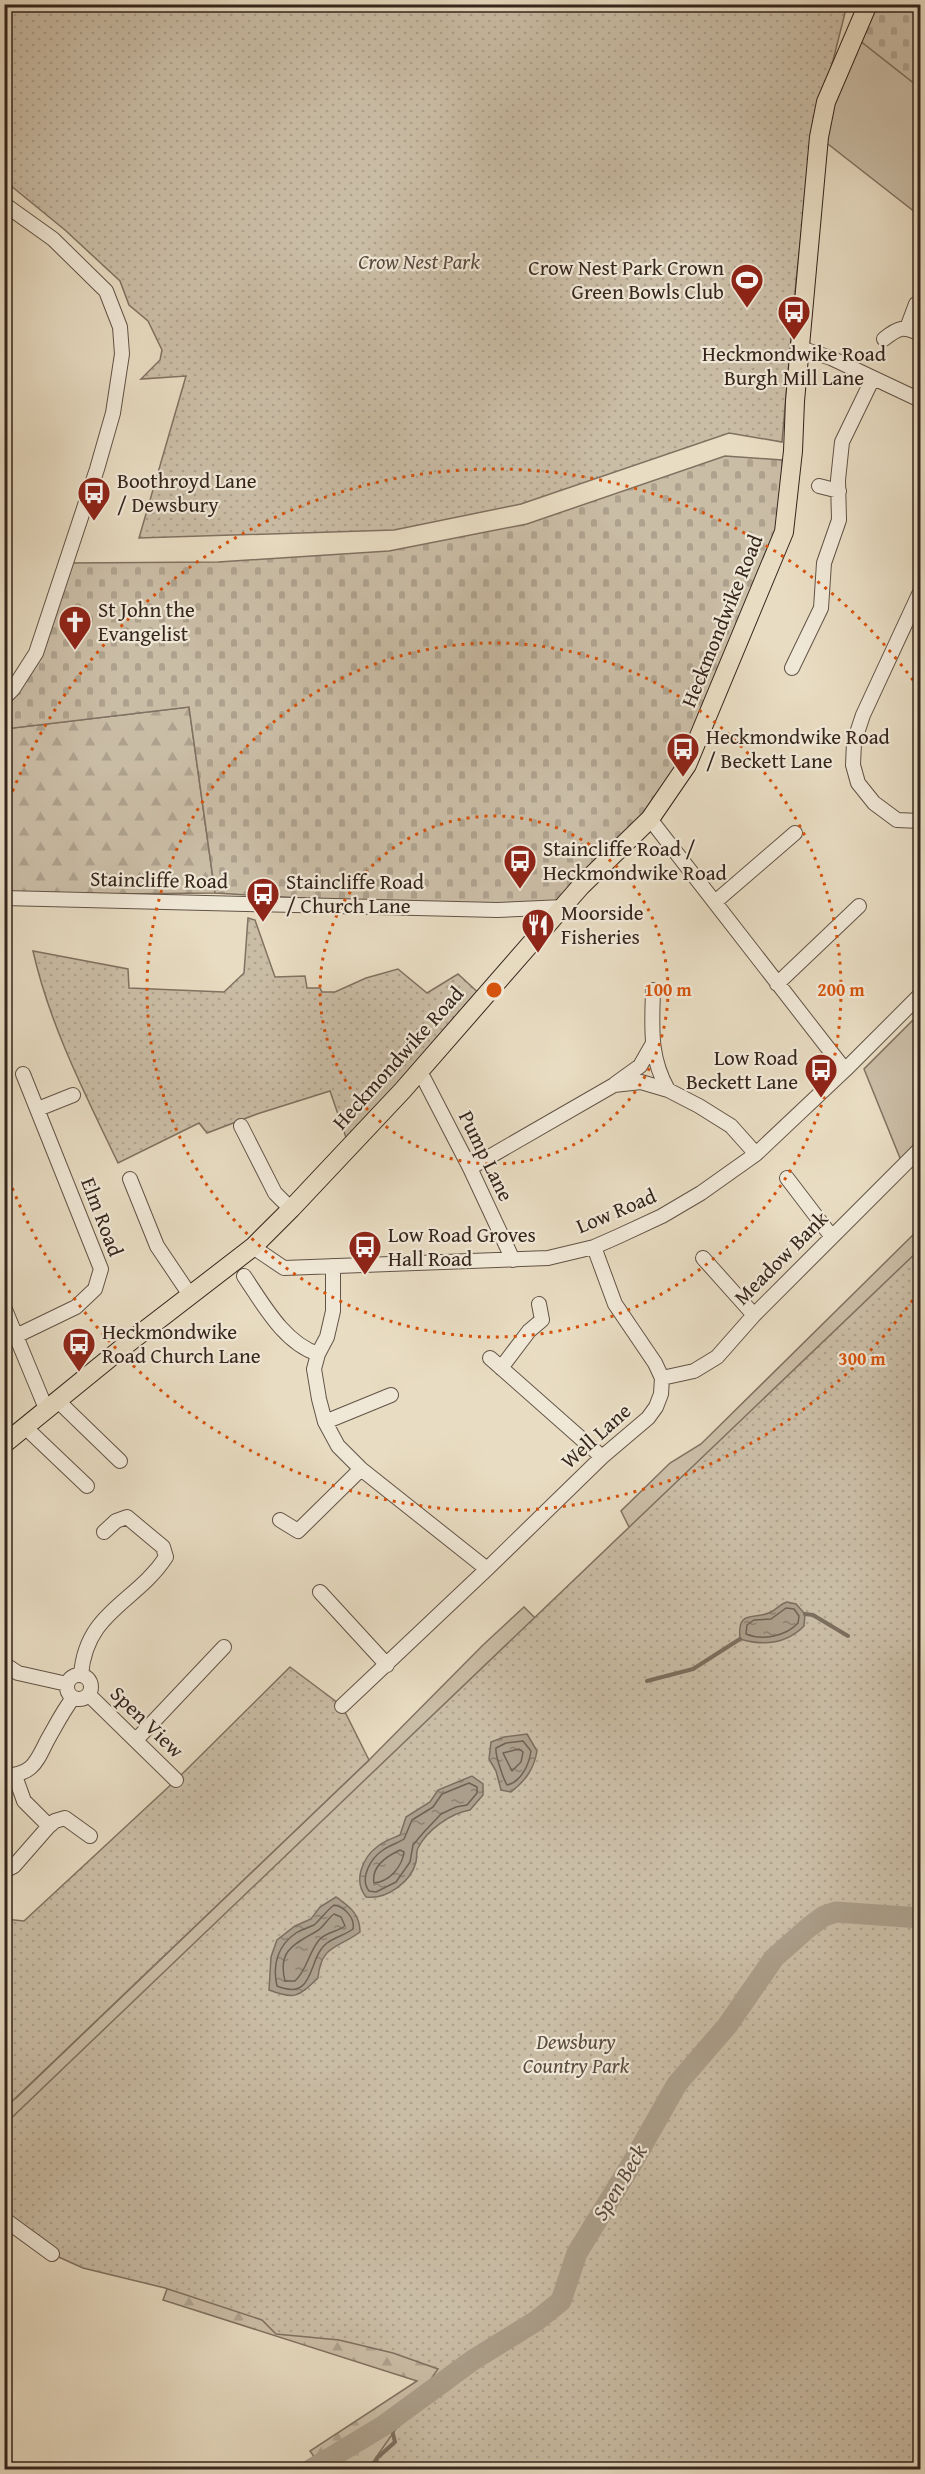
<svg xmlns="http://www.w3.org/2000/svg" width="925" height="2474" font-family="'Gentium Book Plus',serif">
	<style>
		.green { fill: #cabda6; stroke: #807161; stroke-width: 1.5 }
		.forest { fill: url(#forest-firs); stroke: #807161; stroke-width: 1.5 }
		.cemetery { fill: url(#cemetery-stones); stroke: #807161; stroke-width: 1.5 }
		.park { fill: url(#park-dots); stroke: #807161; stroke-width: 1.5 }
		.water { fill: url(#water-ripples); stroke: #7c6e5e; stroke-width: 1.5 }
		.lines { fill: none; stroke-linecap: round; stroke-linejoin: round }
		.shore { stroke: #706253; stroke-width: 1.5 }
		.stream { stroke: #7c6e5e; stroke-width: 4 }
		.river { stroke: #ab9e8a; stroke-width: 21 }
		.minor-casing { stroke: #625346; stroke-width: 16 }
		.major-casing { stroke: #35251c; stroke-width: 20 }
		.minor { stroke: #f0e8d7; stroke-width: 14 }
		.major { stroke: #e8dcc2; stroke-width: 18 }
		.ring { fill: none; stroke: #d6540e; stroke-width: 3; stroke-dasharray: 3 6 }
		.labels { text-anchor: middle; stroke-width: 4.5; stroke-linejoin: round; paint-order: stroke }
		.park-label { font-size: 21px; font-style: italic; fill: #5a4b3e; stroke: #f0e8d7 }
		.poi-label { font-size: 21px; fill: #35251c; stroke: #f0e8d7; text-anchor: start }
		.street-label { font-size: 21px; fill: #35251c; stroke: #f0e8d7 }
		.water-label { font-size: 22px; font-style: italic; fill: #58493d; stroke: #f0e8d7 }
		.centre { fill: #d6540e; stroke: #f0e8d7; stroke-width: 3 }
		.ring-label { font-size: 18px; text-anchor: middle; font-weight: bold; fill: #d6540e; stroke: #f0e8d7; stroke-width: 4.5; stroke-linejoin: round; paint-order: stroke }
	</style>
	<defs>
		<pattern id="forest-firs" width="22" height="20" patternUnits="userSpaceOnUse" patternTransform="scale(1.5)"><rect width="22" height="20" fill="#cabda6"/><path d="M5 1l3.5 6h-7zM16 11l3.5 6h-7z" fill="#aea28e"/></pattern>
		<pattern id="cemetery-stones" width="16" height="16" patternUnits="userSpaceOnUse" patternTransform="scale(1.5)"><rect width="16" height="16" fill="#cabda6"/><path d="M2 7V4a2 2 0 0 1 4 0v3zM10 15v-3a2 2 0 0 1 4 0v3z" fill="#aea28e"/></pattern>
		<pattern id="park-dots" width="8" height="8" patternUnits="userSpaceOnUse" patternTransform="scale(1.5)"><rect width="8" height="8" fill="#cabda6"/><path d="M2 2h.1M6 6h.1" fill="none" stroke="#aea28e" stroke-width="1.8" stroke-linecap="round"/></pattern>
		<pattern id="water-ripples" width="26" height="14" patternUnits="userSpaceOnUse" patternTransform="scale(1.5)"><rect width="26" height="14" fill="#ab9e8a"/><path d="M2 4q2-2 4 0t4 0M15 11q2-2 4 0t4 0" fill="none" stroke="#8c8170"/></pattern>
	</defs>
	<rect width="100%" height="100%" fill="#e8dcc2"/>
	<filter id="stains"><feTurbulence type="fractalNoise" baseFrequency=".00333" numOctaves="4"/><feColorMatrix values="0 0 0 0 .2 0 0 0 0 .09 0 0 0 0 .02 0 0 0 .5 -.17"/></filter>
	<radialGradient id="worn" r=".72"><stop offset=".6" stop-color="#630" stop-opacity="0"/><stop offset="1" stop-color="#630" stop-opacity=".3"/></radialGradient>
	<!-- green -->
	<path class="green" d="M854 36 920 88V216L819 137Z
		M920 1013V1149L902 1163 864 1069Z
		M920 1228V1311L641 1551 621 1511 670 1463 701 1444Z
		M524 1607 546 1629 5 2149 4 1923 16 2098 369 1760 483 1645Z"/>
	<!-- forest -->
	<path class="forest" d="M189 707 215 893 5 895 4 729Z
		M175 2267 460 2353 544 2469 323 2470 310 2451 417 2381 163 2300Z"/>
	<!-- cemetery -->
	<path class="cemetery" d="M866 5H920V88L854 36Z
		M725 456 782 460 784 532 687 765 564 907 497 910 215 893 189 707 5 729 4 698 36 653 65 563 218 562 389 551 527 524Z"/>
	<!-- park -->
	<path class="park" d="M4 5H847L810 152 796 282 782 442 729 433 521 504 394 530 139 538 186 376 141 379 160 360 162 350 148 321 129 305 120 281 65 230 5 181Z
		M248 918 255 920 275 977 305 976 307 988H320L322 992H335L366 978 398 969 427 993 458 974 483 997 349 1146 330 1091 257 1114 207 1133 199 1123 118 1163C85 1094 50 1026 33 951L128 969 129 988 224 992 244 973Z
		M920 1249V2469H372L370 2466 438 2369 393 2353 339 2340 276 2334 262 2320 165 2288 83 2268 52 2254 5 2219 4 2125Z
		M290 1667 342 1706 369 1760 5 2108V1919L24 1921 176 1780Z"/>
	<!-- water -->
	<path class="water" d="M787 1602 796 1604 805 1614 804 1626C786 1644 763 1646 740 1639 737 1608 754 1621 771 1612 777 1609 780 1604 787 1602Z
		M527 1734 537 1751C534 1769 526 1780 511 1792L501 1790 496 1771 489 1759 491 1742 504 1737Z
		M472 1776 483 1784V1795L470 1810C451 1813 427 1830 418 1848 416 1852 417 1858 416 1862 411 1882 386 1900 366 1897 353 1881 362 1858 378 1846 384 1841 393 1838 400 1835L406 1817 430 1802 438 1790Z
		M336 1897C350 1907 360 1914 360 1932 337 1949 321 1945 318 1978 298 1997 295 2000 269 1990L271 1957 277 1940 295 1926 311 1919 320 1907Z"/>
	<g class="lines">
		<!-- shore -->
		<path class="shore" d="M786 1608 794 1609 799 1616 798 1623C786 1636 763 1641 746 1634L747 1625 754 1620 771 1619Z
			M523 1741 531 1751C529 1765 521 1782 507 1785 503 1778 495 1755 496 1748L506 1743Z
			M519 1749 523 1752 521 1762 512 1771 503 1753Z
			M469 1783 477 1787V1793L467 1805 456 1807 441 1814 424 1832 413 1845 410 1862 396 1882 376 1892 369 1891C359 1878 371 1858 383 1850 390 1845 398 1843 404 1839L412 1820 433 1807 442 1794Z
			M400 1850 404 1852C402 1867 389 1882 374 1883 371 1866 387 1856 400 1850Z
			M334 1905C345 1907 355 1918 353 1929 345 1935 335 1937 327 1943 307 1958 316 2002 277 1986 272 1965 278 1945 296 1933 302 1929 308 1928 314 1925 321 1919 326 1911 334 1905Z
			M334 1914 341 1917 345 1926C337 1932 326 1932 319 1940 308 1954 307 1970 295 1981H285C277 1950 295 1944 317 1931 324 1927 327 1919 334 1914Z"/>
		<!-- stream -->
		<path class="stream" d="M805 1614 813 1615 848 1636
			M647 1681 693 1669 740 1639
			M375 2470 377 2458 395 2442 390 2422"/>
		<!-- river -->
		<path class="river" d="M310 2470 383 2426 473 2360 536 2321 561 2301 577 2253 631 2165 677 2084 727 2026 774 1958 809 1927 824 1916 836 1912 920 1918"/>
		<!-- minor casing -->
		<g class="minor-casing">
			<path id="minor" d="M4 204 53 239 106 291 120 327 122 354 113 413 97 469 36 653 13 689 4 698
				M907 328 916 304
				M884 339C899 327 903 326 920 334
				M800 348 831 358 920 400
				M819 486 839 491
				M920 592 863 715 854 742 853 765 858 783 874 803 897 820 920 821
				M792 668 821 608 824 563 839 520 838 480 842 442 873 378
				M650 819 845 1070
				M4 898 497 910 564 907
				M715 902 795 833
				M777 984 859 906
				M653 990C652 1028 649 1056 668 1090
				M418 1073 424 1079 470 1168 513 1260
				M615 1084 640 1066 652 1045
				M38 1109 73 1095
				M241 1126 275 1193 291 1209
				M470 1168 614 1085 641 1082 668 1090 699 1106 731 1126 756 1154
				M787 1178 832 1237
				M130 1179 157 1246 190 1295
				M253 1247 284 1268 548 1258 594 1247 619 1236 662 1216 701 1193 756 1154 845 1070 920 995
				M703 1258 754 1315
				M333 1266V1311L327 1337 318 1354 314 1369 319 1399 325 1422 338 1446 361 1469 487 1569
				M244 1276C263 1304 284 1343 318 1354
				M4 1307 47 1411
				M16 1336 76 1307 95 1289 101 1269 23 1074
				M490 1358 602 1457
				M501 1368 529 1331 542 1320 539 1304
				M662 1378 694 1371 717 1357 754 1315 920 1149
				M58 1401 120 1461
				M325 1422 391 1395
				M25 1427 87 1486
				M280 1520 298 1531 361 1469
				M320 1592 387 1665
				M4 1664 18 1673 67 1684
				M67 1687a12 12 0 1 1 24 0a12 12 0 1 1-24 0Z
				M81 1675C86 1611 136 1603 166 1557L163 1547 127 1517 116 1521 104 1532
				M89 1695 176 1780
				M342 1706 487 1569 602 1457 648 1418 656 1407 661 1394 662 1378 655 1363 615 1304 594 1247
				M136 1740 224 1647
				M4 1776C34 1774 36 1762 48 1739 56 1725 63 1711 73 1698
				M15 1776 24 1801 49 1826
				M4 1866 8 1869 14 1866 49 1826 55 1821 65 1818 90 1836
				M4 2219 52 2254"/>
		</g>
		<!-- major casing -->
		<g class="major-casing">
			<path id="major" d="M4 1444 127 1344 253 1247 291 1209 403 1090 581 886 650 819 687 765 784 532 793 451 795 401 819 137 826 102 868 4"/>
		</g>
		<!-- minor -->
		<use href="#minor" class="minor"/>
		<!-- major -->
		<use href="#major" class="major"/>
	</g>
	<!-- distance rings -->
	<g class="ring">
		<circle cx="494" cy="990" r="174"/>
		<circle cx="494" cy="990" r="347"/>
		<path d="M918 1293A521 521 0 0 1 6 1172M6 808A521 521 0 0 1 918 687"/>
	</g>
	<!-- icons -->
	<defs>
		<g id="stadium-pin" transform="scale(1.725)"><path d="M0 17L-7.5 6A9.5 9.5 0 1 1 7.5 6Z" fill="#8f2418" stroke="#f0e8d7"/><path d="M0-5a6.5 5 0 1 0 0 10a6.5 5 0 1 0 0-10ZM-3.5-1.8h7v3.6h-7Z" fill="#fff"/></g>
		<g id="bus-pin" transform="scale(1.725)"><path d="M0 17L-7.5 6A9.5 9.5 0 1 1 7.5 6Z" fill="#8f2418" stroke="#f0e8d7"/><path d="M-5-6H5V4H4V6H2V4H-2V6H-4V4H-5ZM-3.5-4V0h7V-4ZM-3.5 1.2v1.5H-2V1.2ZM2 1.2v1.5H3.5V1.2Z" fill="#fff"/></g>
		<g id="church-pin" transform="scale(1.725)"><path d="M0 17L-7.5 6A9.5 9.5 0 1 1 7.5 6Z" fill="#8f2418" stroke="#f0e8d7"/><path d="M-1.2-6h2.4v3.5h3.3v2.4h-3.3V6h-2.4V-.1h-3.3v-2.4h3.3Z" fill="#fff"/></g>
		<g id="restaurant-pin" transform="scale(1.725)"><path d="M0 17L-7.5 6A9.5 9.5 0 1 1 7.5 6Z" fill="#8f2418" stroke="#f0e8d7"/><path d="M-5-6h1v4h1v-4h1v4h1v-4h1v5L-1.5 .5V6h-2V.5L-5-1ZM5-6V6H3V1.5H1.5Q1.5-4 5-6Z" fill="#fff"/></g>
	</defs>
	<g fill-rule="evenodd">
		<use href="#stadium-pin" x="747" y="280"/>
		<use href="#bus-pin" x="794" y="312"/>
		<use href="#bus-pin" x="94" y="493"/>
		<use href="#church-pin" x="75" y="622"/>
		<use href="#bus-pin" x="683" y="749"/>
		<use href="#bus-pin" x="520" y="861"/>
		<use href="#bus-pin" x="263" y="894"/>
		<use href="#restaurant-pin" x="538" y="925"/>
		<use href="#bus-pin" x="821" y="1070"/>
		<use href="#bus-pin" x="365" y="1247"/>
		<use href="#bus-pin" x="79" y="1344"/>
	</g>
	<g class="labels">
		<!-- park labels -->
		<g class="park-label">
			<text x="419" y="269">Crow Nest Park</text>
			<text x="576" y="2049">Dewsbury<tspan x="576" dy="24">Country Park</tspan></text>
		</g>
		<!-- poi labels -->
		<g class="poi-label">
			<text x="724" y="275" text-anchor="end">Crow Nest Park Crown<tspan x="724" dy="24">Green Bowls Club</tspan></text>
			<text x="794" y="361" text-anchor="middle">Heckmondwike Road<tspan x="794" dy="24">Burgh Mill Lane</tspan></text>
			<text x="117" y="488">Boothroyd Lane<tspan x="117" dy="24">/ Dewsbury</tspan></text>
			<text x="98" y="617">St John the<tspan x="98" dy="24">Evangelist</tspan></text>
			<text x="706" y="744">Heckmondwike Road<tspan x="706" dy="24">/ Beckett Lane</tspan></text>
			<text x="543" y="856">Staincliffe Road /<tspan x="543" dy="24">Heckmondwike Road</tspan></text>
			<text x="286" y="889">Staincliffe Road<tspan x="286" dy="24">/ Church Lane</tspan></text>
			<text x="561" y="920">Moorside<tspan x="561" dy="24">Fisheries</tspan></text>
			<text x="798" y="1065" text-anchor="end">Low Road<tspan x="798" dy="24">Beckett Lane</tspan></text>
			<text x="388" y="1242">Low Road Groves<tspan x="388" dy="24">Hall Road</tspan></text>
			<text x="102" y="1339">Heckmondwike<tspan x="102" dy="24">Road Church Lane</tspan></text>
		</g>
		<!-- street labels -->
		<g class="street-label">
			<text transform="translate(722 621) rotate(-68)" y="7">Heckmondwike Road</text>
			<text transform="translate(159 880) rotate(1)" y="7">Staincliffe Road</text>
			<text transform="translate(398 1058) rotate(-48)" y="7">Heckmondwike Road</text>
			<text transform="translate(486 1156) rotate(64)" y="7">Pump Lane</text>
			<text transform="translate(616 1211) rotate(-23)" y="7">Low Road</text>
			<text transform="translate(102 1217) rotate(69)" y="7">Elm Road</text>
			<text transform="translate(781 1258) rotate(-45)" y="7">Meadow Bank</text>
			<text transform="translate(596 1436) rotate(-42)" y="7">Well Lane</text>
			<text transform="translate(147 1722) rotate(44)" y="7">Spen View</text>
		</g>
		<!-- water labels -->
		<g class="water-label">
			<text transform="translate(619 2182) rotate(-59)" y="8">Spen Beck</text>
		</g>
	</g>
	<circle cx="494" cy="990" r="9" class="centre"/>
	<g class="ring-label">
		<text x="668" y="996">100 m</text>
		<text x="841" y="996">200 m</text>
		<text x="862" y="1365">300 m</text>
	</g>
	<!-- margin -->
	<rect width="925" height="2474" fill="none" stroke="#e8dcc2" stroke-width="24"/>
	<rect x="6" y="6" width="913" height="2462" fill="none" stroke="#35251c" stroke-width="3"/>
	<rect x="12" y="12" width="901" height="2450" fill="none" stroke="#35251c" stroke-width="1.5"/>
	<rect width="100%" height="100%" filter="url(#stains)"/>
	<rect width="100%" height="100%" fill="url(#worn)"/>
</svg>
